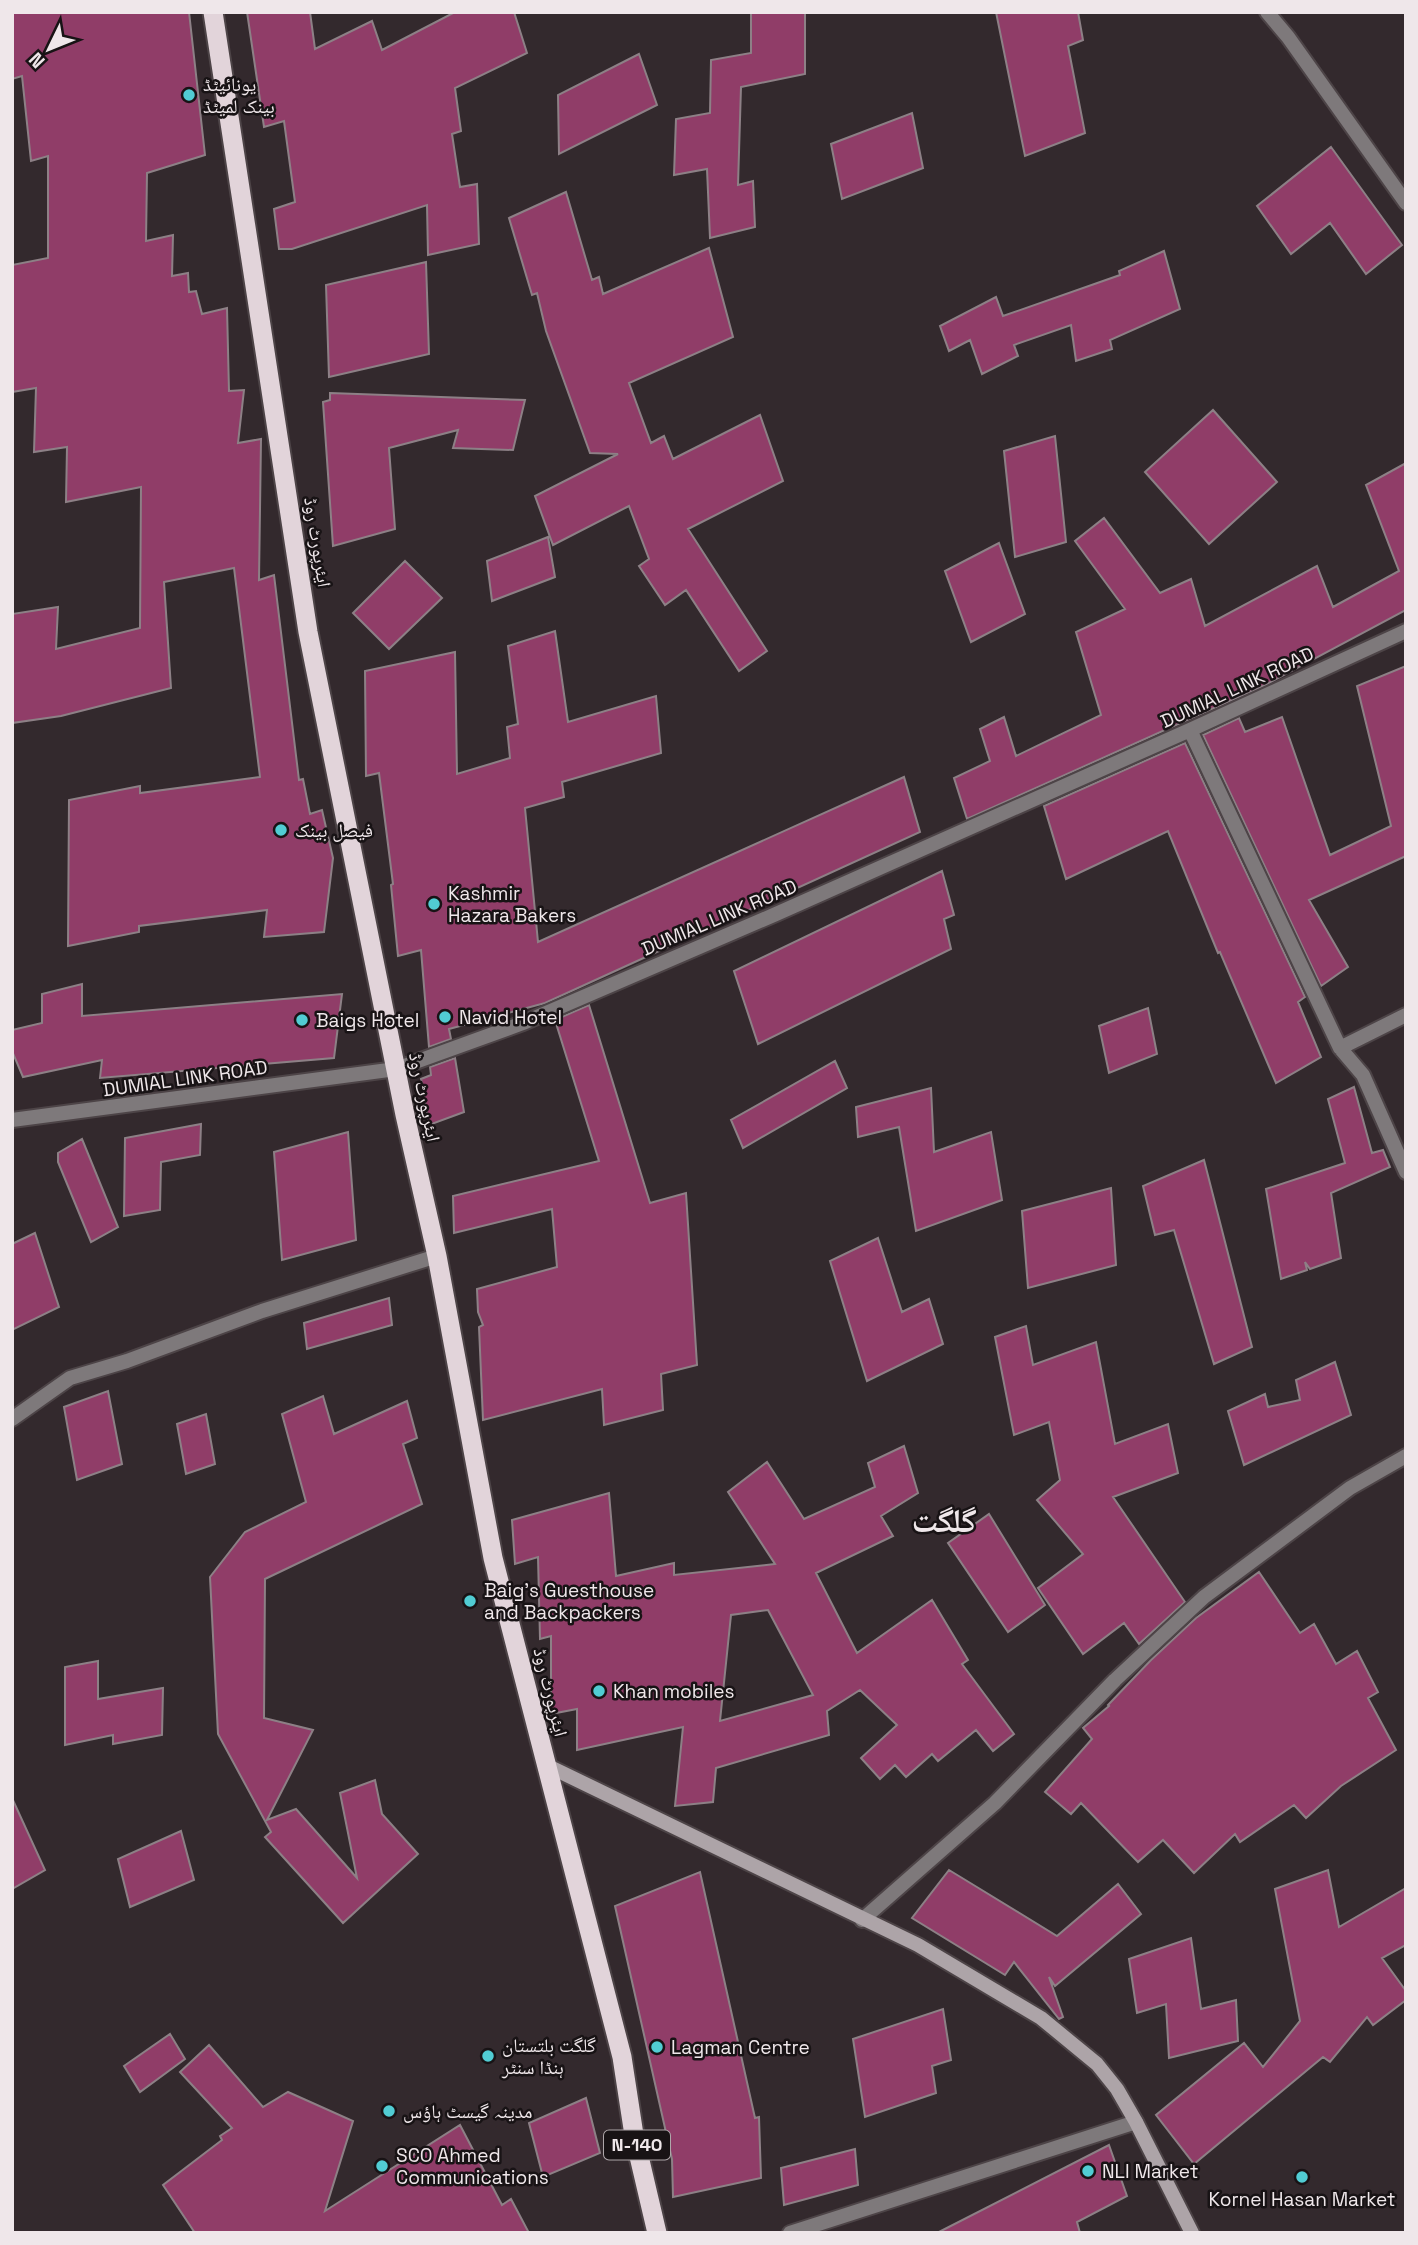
<svg xmlns="http://www.w3.org/2000/svg" width="1418" height="2245" font-family="'Space Grotesk','Noto Naskh Arabic',sans-serif">
	<style>
		.building { fill: #903d68; stroke: #8d8086; stroke-width: 2; fill-rule: evenodd }
		.lines { fill: none; stroke-linecap: round; stroke-linejoin: round }
		.minor-casing { stroke: #4d4447; stroke-width: 18 }
		.secondary-casing { stroke: #4d4447; stroke-width: 18 }
		.trunk-casing { stroke: #4d4447; stroke-width: 23 }
		.minor { stroke: #7e797b; stroke-width: 14 }
		.secondary { stroke: #ada4a8; stroke-width: 14 }
		.trunk { stroke: #e2d4da; stroke-width: 19 }
		.poi-dot { fill: #51ccd3; stroke: #181315; stroke-width: 2.5 }
		.labels { text-anchor: middle; stroke-width: 5; stroke-linejoin: round; paint-order: stroke }
		.shield { fill: #181315; stroke: #aea7aa; stroke-width: 2 }
		.shield-label { font-size: 18px; font-weight: bold; fill: #efe7ea }
		.poi-label { font-size: 19px; fill: #efe7ea; stroke: #181315; text-anchor: start }
		.street-label { font-size: 19px; fill: #efe7ea; stroke: #181315 }
		.town-label { font-size: 33px; font-weight: bold; fill: #efe7ea; stroke: #181315 }
	</style>
	<rect width="100%" height="100%" fill="#33292d"/>
	<!-- building -->
	<path class="building" d="M12 12H189L205 155 147 173 146 241 173 235 172 276 188 273 189 292 196 291 202 314 227 308 229 391 244 390 238 443 261 439 259 580 274 575 299 780 303 779 310 814 322 810 333 858 324 932 264 937 267 910 139 926V932L68 946 69 800 140 786V793L260 777 234 568 164 582 171 688 61 716 12 723V614L58 607 56 649 140 628 141 487 66 502 67 447 34 452 36 388 12 392V265L48 258V156L31 161 22 76 12 79Z
		M247 12H310L315 49 372 21 382 50 455 12H514L527 53 455 88 461 131 452 134 460 187 477 184 479 244 428 255 427 205 292 249H279L274 209 295 202 284 121 264 127Z
		M751 12H805V74L741 87 738 185 753 181 755 227 710 238 707 169 674 175 676 119 710 113 711 60 751 53Z
		M996 12H1078L1083 40 1068 46 1085 133 1025 156Z
		M639 54 657 105 559 154 558 95Z
		M912 113 923 168 842 199 831 144Z
		M1331 147 1402 245 1366 274 1330 223 1291 254 1257 206Z
		M566 192 592 280 599 277 603 294 709 248 733 337 629 383 651 443 664 436 673 459 760 415 783 481 688 529 767 651 739 671 686 590 665 605 639 566 649 559 629 506 553 545 535 496 618 454 590 453 546 331 537 293 532 295 509 218Z
		M1164 251 1180 309 1110 340 1112 349 1076 361 1071 325 1014 345 1018 356 982 374 970 340 949 351 940 326 996 297 1003 316 1120 275 1119 271Z
		M426 262 429 354 329 377 326 285Z
		M330 393 525 400 513 450 453 448 458 430 389 448 395 529 333 546 323 402 330 400Z
		M1213 410 1277 482 1209 544 1145 472Z
		M1055 436 1066 542 1015 557 1004 451Z
		M1406 463V610L1265 685 967 819 954 778 990 761 980 729 1004 717 1016 756 1101 715 1076 632 1125 609 1075 541 1104 518 1160 593 1191 579 1205 626 1317 566 1333 607 1399 571 1366 485Z
		M548 537 555 577 492 601 487 561Z
		M999 543 1025 614 971 642 945 571Z
		M405 561 442 598 389 649 353 613Z
		M555 631 568 722 656 696 661 753 562 782 564 797 525 808 538 942 904 777 920 832 545 1003 449 1029 451 1039 429 1047 421 950 398 956 391 885 393 884 379 773 366 776 365 671 455 652 457 774 510 758 507 727 518 724 508 646Z
		M1406 666V856L1309 900 1348 967 1321 986 1203 735 1239 718 1245 732 1282 717 1330 855 1391 826 1357 686Z
		M1185 743 1305 997 1298 1002 1321 1057 1276 1083 1220 952 1218 953 1168 831 1066 879 1044 806Z
		M942 871 954 915 944 919 951 949 758 1044 734 971Z
		M82 984V1016L342 994 334 1058 100 1078 102 1060 23 1077 12 1051V1030L42 1023V994Z
		M589 1005 650 1203 686 1193 697 1365 661 1374 663 1410 604 1425 602 1389 483 1420 479 1327 483 1325 478 1312 477 1289 557 1267 552 1209 454 1233 453 1196 599 1161 555 1020Z
		M1148 1008 1157 1054 1109 1073 1099 1026Z
		M455 1058 464 1112 429 1125 421 1079 431 1075 430 1067Z
		M835 1061 847 1088 743 1148 731 1120Z
		M1354 1087 1372 1153 1383 1150 1390 1167 1331 1193 1341 1258 1310 1269 1305 1262 1307 1270 1281 1279 1266 1189 1345 1163 1328 1099Z
		M931 1088 934 1152 991 1132 1002 1200 916 1231 899 1127 858 1137 856 1107Z
		M201 1124 200 1155 161 1162 160 1210 124 1216 125 1138Z
		M348 1132 356 1240 282 1260 274 1152Z
		M82 1139 118 1227 91 1242 58 1162V1153Z
		M1204 1160 1252 1347 1214 1364 1174 1230 1155 1235 1143 1186Z
		M1111 1188 1116 1265 1028 1288 1022 1211Z
		M35 1233 59 1307 12 1330V1244Z
		M878 1238 902 1312 929 1299 943 1344 867 1381 830 1261Z
		M389 1298 392 1325 307 1349 304 1323Z
		M1026 1326 1033 1365 1096 1342 1115 1444 1168 1424 1178 1473 1113 1497 1185 1602 1139 1644 1124 1623 1083 1654 1038 1588 1083 1554 1037 1500 1060 1480 1049 1422 1014 1435 995 1337Z
		M1335 1362 1351 1415 1244 1465 1228 1411 1265 1394 1268 1407 1300 1400 1296 1380Z
		M108 1391 122 1464 77 1480 64 1407Z
		M323 1396 334 1434 407 1401 417 1438 403 1444 422 1504 265 1579 264 1718 313 1730 267 1820 296 1809 357 1878 340 1793 375 1780 382 1814 418 1854 343 1923 265 1837 271 1832 218 1734 210 1577 245 1532 306 1502 282 1414Z
		M206 1414 215 1464 186 1474 177 1424Z
		M904 1446 918 1493 881 1516 893 1536 816 1573 857 1653 932 1600 968 1660 962 1664 1014 1734 993 1751 976 1730 938 1761 932 1754 906 1777 895 1765 880 1779 861 1758 897 1725 860 1690 827 1711 829 1735 716 1768 713 1802 675 1806 683 1727 577 1750V1709L551 1714V1636L540 1639 538 1557 515 1564 512 1520 609 1493 616 1576 674 1563V1575L775 1564 728 1492 767 1462 804 1519 875 1487 868 1463ZM768 1610 813 1695 720 1721 731 1615Z
		M989 1514 1045 1605 1008 1632 948 1543Z
		M1259 1572 1300 1633 1314 1624 1336 1664 1357 1651 1378 1692 1368 1698 1396 1750 1341 1786 1306 1818 1294 1805 1240 1842 1235 1834 1194 1873 1163 1840 1138 1862 1081 1803 1071 1814 1045 1792 1092 1739 1083 1728 1109 1706 1108 1705 1151 1660 1196 1618Z
		M98 1661V1699L163 1688 162 1735 113 1744V1735L65 1745V1667Z
		M12 1798 45 1870 12 1889Z
		M181 1831 194 1880 130 1907 118 1859Z
		M949 1870 1057 1936 1118 1884 1141 1914 1055 1986 1049 1977 1063 2017 1059 2019 1014 1962 1005 1975 912 1918Z
		M1328 1870 1339 1927 1406 1888V1945L1382 1958 1406 1991V2000L1373 2025 1367 2017 1330 2062 1323 2057 1194 2164 1156 2115 1244 2043 1263 2067 1300 2021 1275 1889Z
		M700 1872 755 2118 759 2117 761 2178 673 2197 672 2159 615 1906Z
		M1191 1938 1201 2009 1236 2000 1238 2041 1169 2058 1166 2004 1137 2013 1129 1959Z
		M943 2009 951 2060 932 2066 936 2093 865 2117 853 2039Z
		M170 2034 185 2059 140 2092 124 2066Z
		M209 2045 263 2107 288 2092 353 2121 325 2211 460 2125 502 2205 511 2199 529 2233H195L163 2185 222 2140 220 2136 232 2128 180 2072Z
		M586 2098 600 2153 543 2177 529 2123Z
		M1109 2145 1127 2196 1077 2222 1080 2233H937Z
		M855 2149 858 2185 784 2205 781 2168Z"/>
	<g class="lines">
		<!-- minor casing -->
		<g class="minor-casing">
			<path id="minor" d="M1267 12 1288 37 1406 203
				M1190 730 1340 1048 1363 1075 1406 1172
				M1340 1048 1406 1015
				M12 1120 396 1069 523 1023 776 914 1190 730 1406 631
				M12 1419 70 1378 127 1361 262 1311 437 1256
				M862 1920 995 1803 1115 1680 1204 1597 1350 1488 1406 1456
				M790 2233 1136 2122"/>
		</g>
		<!-- secondary casing -->
		<g class="secondary-casing">
			<path id="secondary" d="M546 1765 918 1945 1041 2018 1097 2064 1117 2089 1136 2122 1192 2233"/>
		</g>
		<!-- trunk casing -->
		<g class="trunk-casing">
			<path id="trunk" d="M213 12 308 632 405 1115 437 1256 493 1558 622 2057 634 2135 657 2233"/>
		</g>
		<!-- minor -->
		<use href="#minor" class="minor"/>
		<!-- secondary -->
		<use href="#secondary" class="secondary"/>
		<!-- trunk -->
		<use href="#trunk" class="trunk"/>
	</g>
	<!-- markers -->
	<g class="poi-dot">
		<circle cx="189" cy="95" r="7"/>
		<circle cx="281" cy="830" r="7"/>
		<circle cx="434" cy="904" r="7"/>
		<circle cx="445" cy="1017" r="7"/>
		<circle cx="302" cy="1020" r="7"/>
		<circle cx="470" cy="1601" r="7"/>
		<circle cx="599" cy="1691" r="7"/>
		<circle cx="657" cy="2047" r="7"/>
		<circle cx="488" cy="2056" r="7"/>
		<circle cx="389" cy="2111" r="7"/>
		<circle cx="382" cy="2166" r="7"/>
		<circle cx="1088" cy="2171" r="7"/>
		<circle cx="1302" cy="2177" r="7"/>
	</g>
	<g class="labels">
		<!-- shield labels -->
		<rect class="shield" x="604" y="2130.5" width="66" height="29" rx="5"/>
		<g class="shield-label">
			<text x="637" y="2151">N-140</text>
		</g>
		<!-- poi labels -->
		<g class="poi-label">
			<text x="203" y="91">یونائیٹڈ<tspan x="203" dy="22">بینک لمیٹڈ</tspan></text>
			<text x="295" y="837">فیصل بینک</text>
			<text x="448" y="900">Kashmir<tspan x="448" dy="22">Hazara Bakers</tspan></text>
			<text x="459" y="1024">Navid Hotel</text>
			<text x="316" y="1027">Baigs Hotel</text>
			<text x="484" y="1597">Baig's Guesthouse<tspan x="484" dy="22">and Backpackers</tspan></text>
			<text x="613" y="1698">Khan mobiles</text>
			<text x="502" y="2052">گلگت بلتستان<tspan x="502" dy="22">ہنڈا سنٹر</tspan></text>
			<text x="671" y="2054">Lagman Centre</text>
			<text x="403" y="2118">مدینہ گیسٹ ہاؤس</text>
			<text x="396" y="2162">SCO Ahmed<tspan x="396" dy="22">Communications</tspan></text>
			<text x="1102" y="2178">NLI Market</text>
			<text x="1302" y="2206" text-anchor="middle">Kornel Hasan Market</text>
		</g>
		<!-- street labels -->
		<g class="street-label">
			<text transform="translate(318 542) rotate(81)" y="7">ایئرپورٹ روڈ</text>
			<text transform="translate(1237 687) rotate(-25)" y="7">DUMIAL LINK ROAD</text>
			<text transform="translate(719 917) rotate(-23)" y="7">DUMIAL LINK ROAD</text>
			<text transform="translate(185 1078) rotate(-8)" y="7">DUMIAL LINK ROAD</text>
			<text transform="translate(425 1097) rotate(78)" y="7">ایئرپورٹ روڈ</text>
			<text transform="translate(551 1692) rotate(76)" y="7">ایئرپورٹ روڈ</text>
		</g>
		<!-- town labels -->
		<g class="town-label">
			<text x="944" y="1532">گلگت</text>
		</g>
	</g>
	<!-- border -->
	<rect width="1418" height="2245" fill="none" stroke="#efe7ea" stroke-width="28"/>
	<!-- north arrow -->
	<g transform="translate(49 49) rotate(227)" stroke="#181315" stroke-width="5" paint-order="stroke">
	<path d="M0-5L12 26L0 18L-12 26Z" fill="#efe7ea"/>
	<text y="-10" font-size="19" font-weight="bold" text-anchor="middle" fill="#efe7ea">N</text>
	</g>
</svg>
